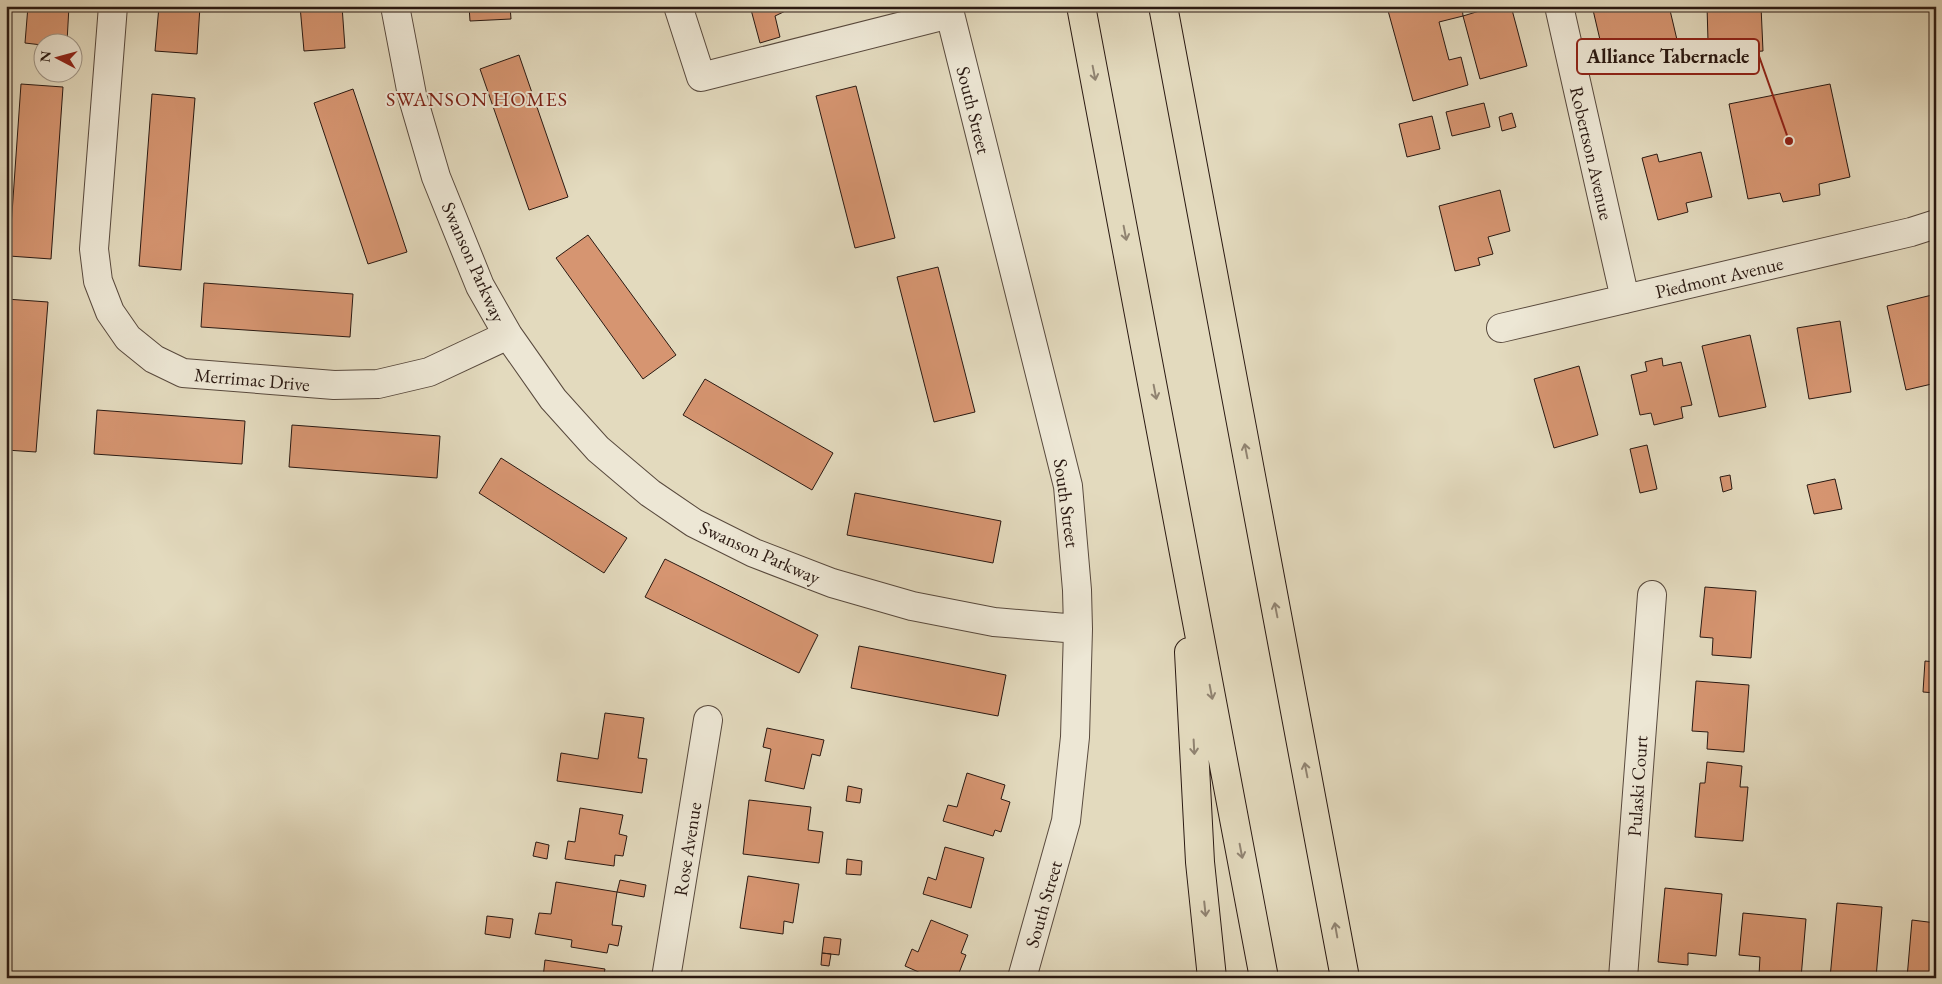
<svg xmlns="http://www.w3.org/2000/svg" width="1942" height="984" font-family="'EB Garamond',serif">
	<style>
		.building { fill: #d69571; stroke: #2a1912 }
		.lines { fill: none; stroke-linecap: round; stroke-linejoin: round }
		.minor-casing { stroke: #58493d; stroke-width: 30 }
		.highway-casing { stroke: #2a1912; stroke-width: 30 }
		.minor { stroke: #ede7d5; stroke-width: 28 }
		.highway { stroke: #e3dabe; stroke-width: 28 }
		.oneway { stroke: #908371 }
		.labels { text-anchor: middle; stroke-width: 4; stroke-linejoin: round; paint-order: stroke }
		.street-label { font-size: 19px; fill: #2a1912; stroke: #ede7d5 }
		.neighbourhood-label { font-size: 20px; letter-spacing: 1px; fill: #7a1f14; stroke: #ede7d5 }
		.leader { fill: none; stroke: #8f2418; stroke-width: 2 }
		.callout-dot { fill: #8f2418; stroke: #ede7d5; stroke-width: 2 }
		.callout { fill: #ede7d5; stroke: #8f2418; stroke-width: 2 }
		.callout-label { font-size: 20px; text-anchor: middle; font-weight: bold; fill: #2a1912 }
	</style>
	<rect width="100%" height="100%" fill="#e3dabe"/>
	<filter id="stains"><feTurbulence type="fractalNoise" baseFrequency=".004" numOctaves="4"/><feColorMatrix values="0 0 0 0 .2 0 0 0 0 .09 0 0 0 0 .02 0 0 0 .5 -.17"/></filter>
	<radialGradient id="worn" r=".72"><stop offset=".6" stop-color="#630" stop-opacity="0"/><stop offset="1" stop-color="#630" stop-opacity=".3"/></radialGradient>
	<!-- building -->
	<path class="building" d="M28 6H69L67 42H42V45L25 43Z
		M159 6H200L197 54 155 51Z
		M300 6H342L345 48 304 51Z
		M469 6H510L511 19 470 21Z
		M750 6H796L775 16 780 37 760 43Z
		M1462 6 1463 16 1439 22 1449 60 1461 57 1468 85 1413 101 1387 7Z
		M1496 6H1511L1527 66 1480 79 1463 16Z
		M1608 6H1669L1678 44 1605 61 1593 10Z
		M1707 6H1761L1763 51 1734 53V40L1708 41Z
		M519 55 568 197 529 210 480 69Z
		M21 84 63 87 51 259 9 256Z
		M1830 84 1850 177 1819 184 1820 195 1783 202 1780 193 1748 199 1729 104Z
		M856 86 895 238 855 248 816 96Z
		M353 89 407 252 368 264 314 103Z
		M152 94 195 98 181 270 139 266Z
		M1484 103 1490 127 1452 136 1446 112Z
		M1512 113 1516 127 1502 131 1499 117Z
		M1432 116 1440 149 1407 157 1399 124Z
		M1701 152 1712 197 1686 203 1688 212 1658 220 1642 158 1657 154 1659 162Z
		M1500 190 1510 231 1488 237 1493 254 1478 258 1480 265 1455 271 1439 206Z
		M588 235 676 355 643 379 556 258Z
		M938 267 975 412 934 422 897 277Z
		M204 283 353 294 350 337 201 327Z
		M1932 295 1936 313V383L1906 390 1887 306Z
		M6 299 48 302 36 452 6 450Z
		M1840 321 1851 392 1809 399 1797 328Z
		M1750 335 1766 407 1719 417 1702 346Z
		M1662 358 1663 366 1681 362 1692 405 1681 407 1683 418 1654 425 1651 413 1640 415 1631 375 1647 371 1645 362Z
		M1579 366 1598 435 1554 448 1534 379Z
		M705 379 833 453 812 490 683 415Z
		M97 410 245 421 242 464 94 454Z
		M292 425 440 436 437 478 289 467Z
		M1647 445 1657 489 1640 493 1630 449Z
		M501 458 627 538 604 573 479 493Z
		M1730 475 1732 489 1723 492 1720 477Z
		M1835 479 1842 509 1814 514 1807 485Z
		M855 493 1001 521 993 563 847 535Z
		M665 559 818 635 799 673 645 597Z
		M1705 587 1756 591 1751 658 1712 655 1713 638 1700 637Z
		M859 646 1006 675 998 716 851 688Z
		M1925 661 1936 662V693L1923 692Z
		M1696 681 1749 685 1744 752 1707 749 1708 732 1692 731Z
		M605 713 644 718 638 758 647 759 642 793 557 781 561 753 598 759Z
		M767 728 824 740 820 756 812 754 804 789 765 781 771 749 763 747Z
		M1707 762 1742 766 1740 787H1748L1743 841 1695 837 1700 783H1705Z
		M967 773 1005 785 1001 799 1010 802 1001 832 995 830 993 836 943 821 948 805 957 807Z
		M848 786 862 789 860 803 846 801Z
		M749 800 811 807 808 830 823 832 819 863 743 854Z
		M580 808 623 815 619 834 627 836 623 856 615 855 614 866 565 859 568 841 575 842Z
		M536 842 549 845 547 859 533 856Z
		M945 847 984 858 971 908 923 894 928 877 936 880Z
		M847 859 862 861 861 875 846 874Z
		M748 876 799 884 793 923 784 921 783 934 740 928Z
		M620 880 646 885 644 897 617 892Z
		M556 882 617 892 612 925 622 926 618 946 609 944 607 953 571 947 572 940 535 934 539 913 551 914Z
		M1665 888 1722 894 1716 956 1688 953V965L1658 962Z
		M1837 903 1882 907 1876 978H1830Z
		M1743 913 1806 919 1801 978 1759 975 1760 957 1739 955Z
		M487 916 513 919 510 938 485 934Z
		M931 920 968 935 961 953 966 955 957 978H932L905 966 912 949 918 952Z
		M1912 920 1936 923V978H1907Z
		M824 937 841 939 839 955 822 953Z
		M822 953 831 954 829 966 821 965Z
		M545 960 605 969 603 978H543Z"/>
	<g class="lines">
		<!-- minor casing -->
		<g class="minor-casing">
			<path id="minor" d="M113 6 94 249 98 281 110 312 128 338 154 359 183 373 334 385 378 384 429 372 508 335
				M395 6 412 95 436 177 480 286 508 335 553 399 598 449 650 493 694 523 754 553 832 583 912 606 994 622 1078 629
				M678 6 701 77 950 14
				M948 6 1068 486 1077 590 1078 629 1075 737 1066 821 1022 978
				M1559 6 1625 299
				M1501 328 1911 232 1936 224
				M666 978 708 720
				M1623 978 1652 595"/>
		</g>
		<!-- highway casing -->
		<g class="highway-casing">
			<path id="highway" d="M1081 6 1264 978
				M1163 6 1345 978
				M1189 652 1200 862 1212 978"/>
		</g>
		<!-- minor -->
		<use href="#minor" class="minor"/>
		<!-- highway -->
		<use href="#highway" class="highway"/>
	</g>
	<!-- one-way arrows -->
	<defs><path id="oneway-shaft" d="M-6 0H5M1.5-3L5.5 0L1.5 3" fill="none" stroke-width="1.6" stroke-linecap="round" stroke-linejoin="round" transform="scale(1.25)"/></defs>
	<g class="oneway">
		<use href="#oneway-shaft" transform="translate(1094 73) rotate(79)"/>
		<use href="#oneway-shaft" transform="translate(1125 233) rotate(79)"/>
		<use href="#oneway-shaft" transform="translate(1155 392) rotate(79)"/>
		<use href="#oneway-shaft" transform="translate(1246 451) rotate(-101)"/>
		<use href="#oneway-shaft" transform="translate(1276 610) rotate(-101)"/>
		<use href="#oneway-shaft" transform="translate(1211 692) rotate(79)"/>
		<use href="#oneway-shaft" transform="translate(1194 747) rotate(87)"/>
		<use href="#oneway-shaft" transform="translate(1306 770) rotate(-101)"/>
		<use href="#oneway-shaft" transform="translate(1241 851) rotate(79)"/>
		<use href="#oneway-shaft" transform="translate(1205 909) rotate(84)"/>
		<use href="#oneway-shaft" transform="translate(1336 930) rotate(-100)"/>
	</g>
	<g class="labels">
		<!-- street labels -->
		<g class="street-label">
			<text transform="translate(974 110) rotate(76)" y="7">South Street</text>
			<text transform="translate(1592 153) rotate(77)" y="7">Robertson Avenue</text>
			<text transform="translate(474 262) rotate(66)" y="7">Swanson Parkway</text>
			<text transform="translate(1719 277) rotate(-13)" y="7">Piedmont Avenue</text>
			<text transform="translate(252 379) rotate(5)" y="7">Merrimac Drive</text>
			<text transform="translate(1067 503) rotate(82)" y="7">South Street</text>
			<text transform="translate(760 552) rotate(24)" y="7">Swanson Parkway</text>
			<text transform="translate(1637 786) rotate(-86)" y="7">Pulaski Court</text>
			<text transform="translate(687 849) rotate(-81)" y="7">Rose Avenue</text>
			<text transform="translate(1043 904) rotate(-74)" y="7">South Street</text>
		</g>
		<!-- neighbourhood labels -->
		<g class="neighbourhood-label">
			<text x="477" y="106">SWANSON HOMES</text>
		</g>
	</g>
	<!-- callouts -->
	<path class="leader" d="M1789 141L1759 56"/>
	<circle class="callout-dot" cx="1789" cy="141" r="5"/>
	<rect class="callout" x="1577" y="39" width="182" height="35" rx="5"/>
	<g class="callout-label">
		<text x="1668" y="63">Alliance Tabernacle</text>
	</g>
	<!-- margin -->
	<rect width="1942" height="984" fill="none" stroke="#e3dabe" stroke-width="25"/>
	<rect x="8" y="8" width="1927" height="969" fill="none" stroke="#2a1912" stroke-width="2.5"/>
	<rect x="12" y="12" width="1917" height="959" fill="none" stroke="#2a1912"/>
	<!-- north arrow -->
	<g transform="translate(58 58) rotate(276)"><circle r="24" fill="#ede7d5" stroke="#9f9587"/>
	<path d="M0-4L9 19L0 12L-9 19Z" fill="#8f2418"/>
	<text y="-8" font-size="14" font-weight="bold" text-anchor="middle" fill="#2a1912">N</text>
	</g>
	<rect width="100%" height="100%" filter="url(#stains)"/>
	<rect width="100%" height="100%" fill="url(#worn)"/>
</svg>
